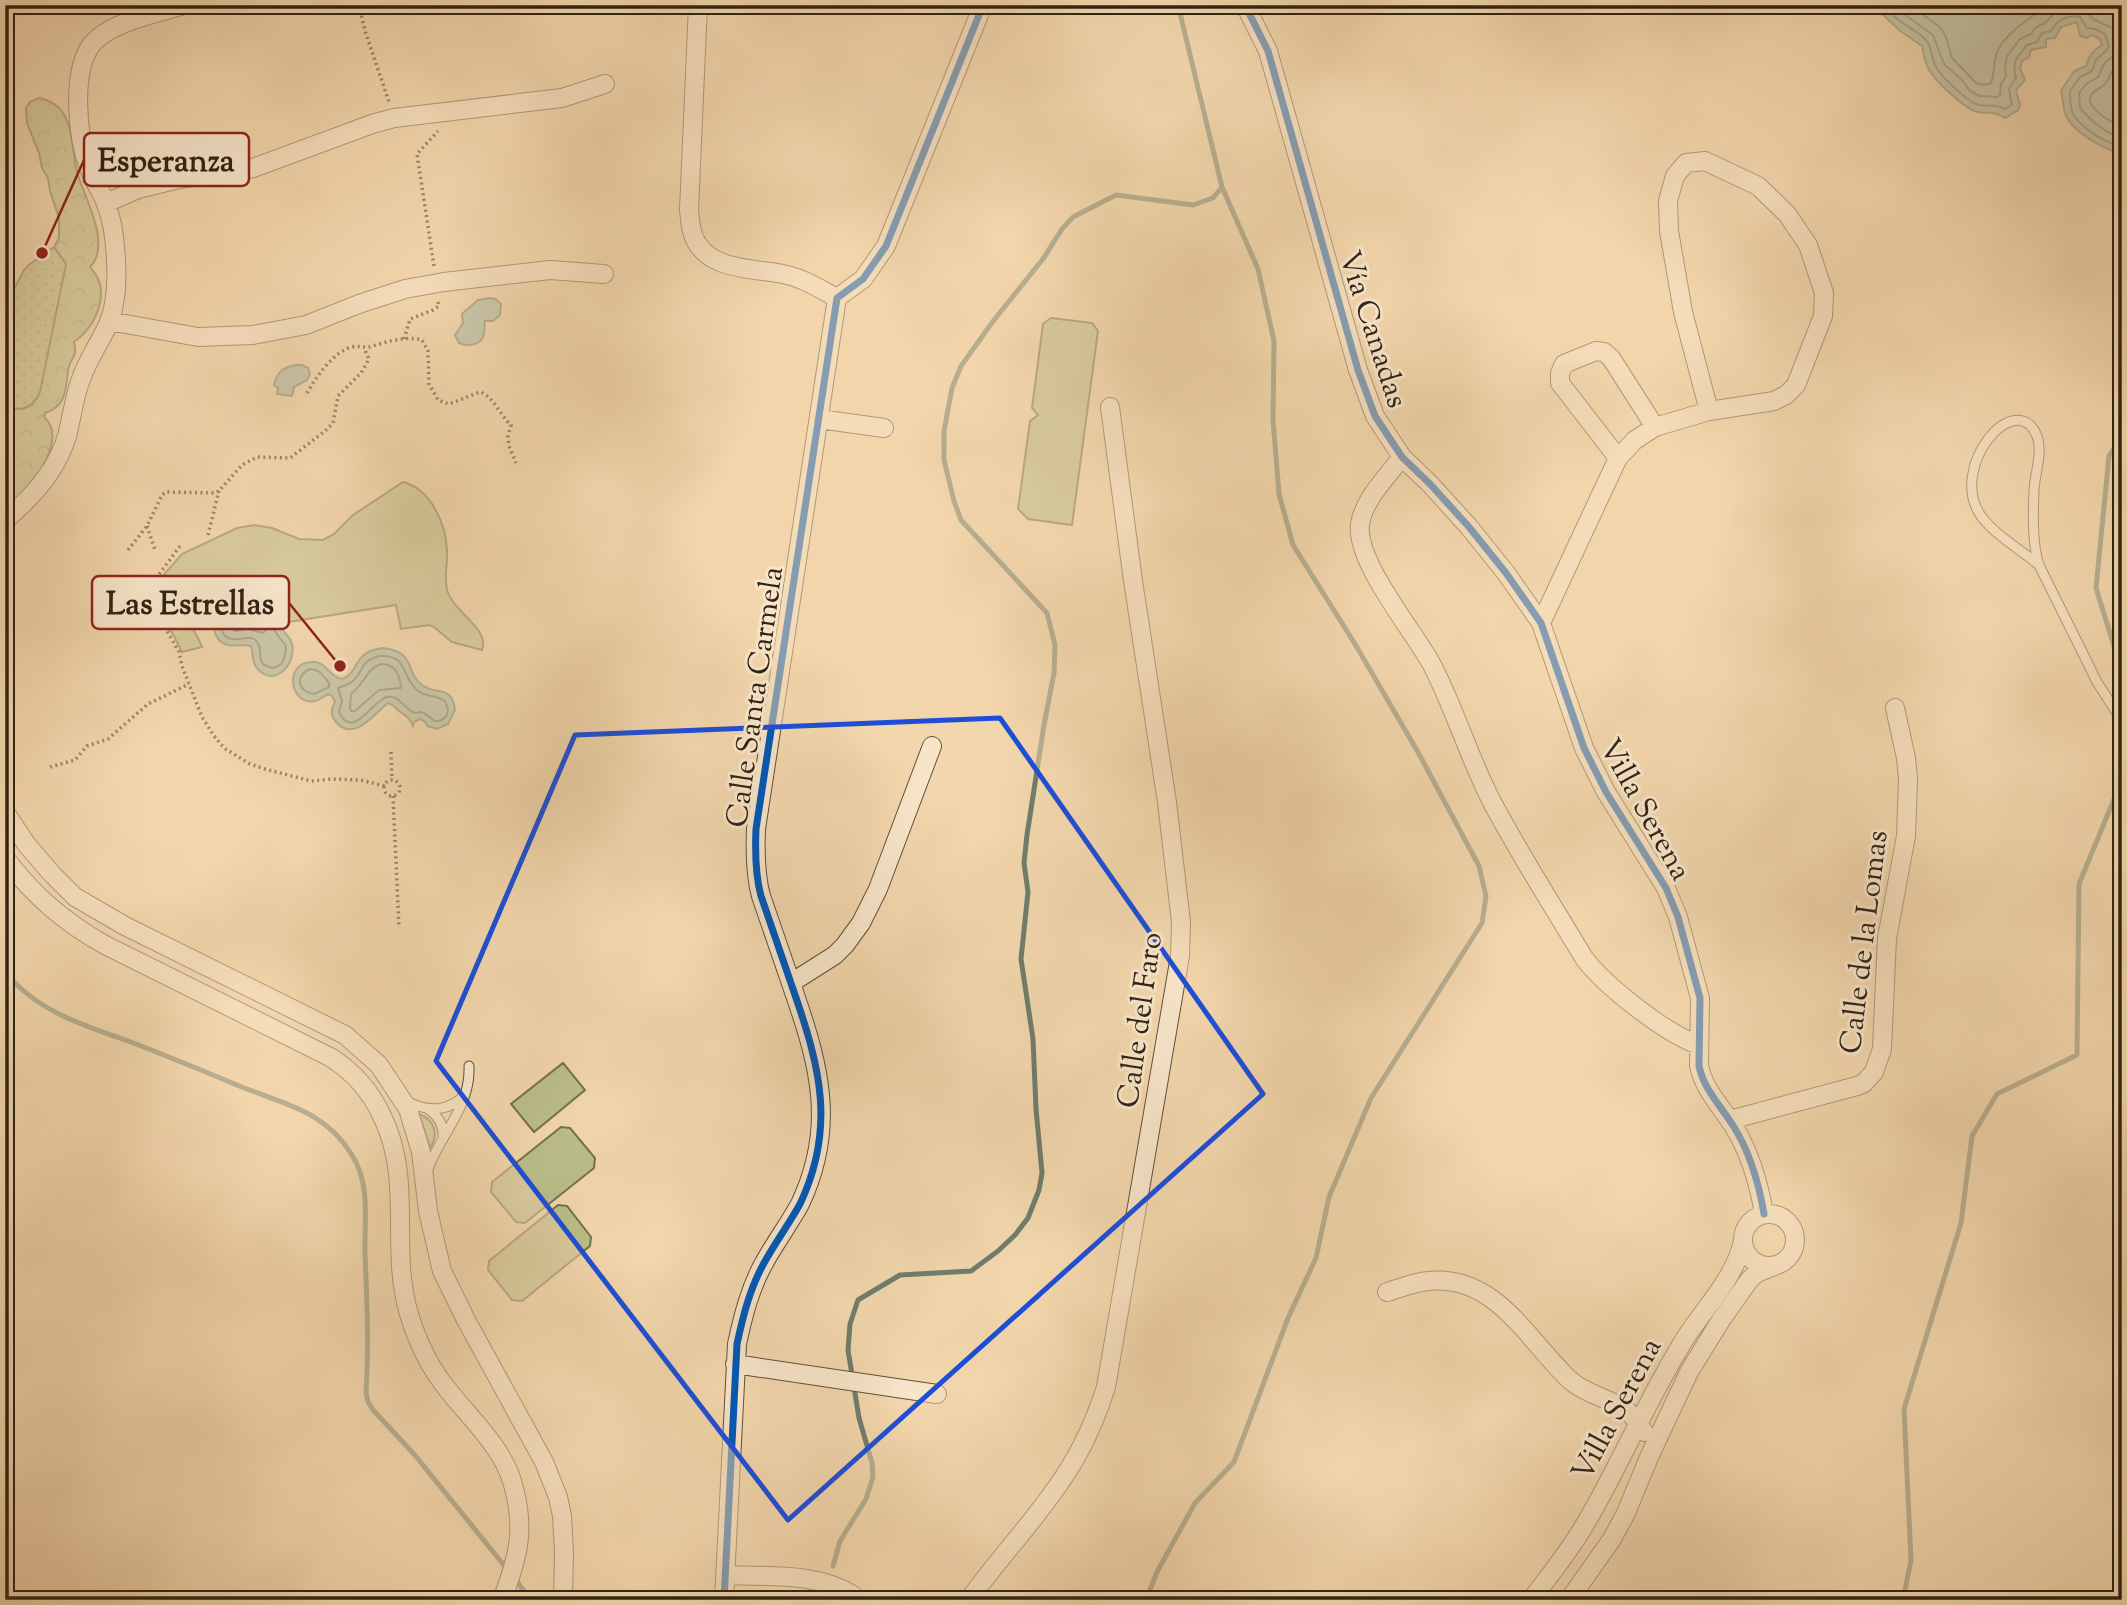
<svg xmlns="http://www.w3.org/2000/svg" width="2127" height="1605" font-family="'Sorts Mill Goudy',serif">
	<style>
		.green { fill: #babe89; stroke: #75704e; stroke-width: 2 }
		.forest { fill: url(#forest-crowns); stroke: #75704e; stroke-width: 2 }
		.garden { fill: url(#garden-dots); stroke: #75704e; stroke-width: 2 }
		.water { fill: #9bb9a9; stroke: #707d6d; stroke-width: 2 }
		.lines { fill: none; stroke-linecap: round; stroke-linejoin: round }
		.shore { stroke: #666e5e; stroke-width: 2 }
		.stream { stroke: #707d6d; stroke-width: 5 }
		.service-casing { stroke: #60503a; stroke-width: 11 }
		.minor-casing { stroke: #60503a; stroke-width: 20 }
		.path { stroke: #302314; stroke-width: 3.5; stroke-dasharray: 2 3.5; stroke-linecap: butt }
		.service { stroke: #f7e4c9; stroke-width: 9 }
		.minor { stroke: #f7e4c9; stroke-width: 18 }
		.cycleway-casing { stroke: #f7e4c9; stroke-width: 11 }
		.cycleway { stroke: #0057b8; stroke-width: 7 }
		.marked { fill: none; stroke: #1d4ed8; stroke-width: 5; stroke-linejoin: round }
		.labels { text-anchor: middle; stroke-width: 6; stroke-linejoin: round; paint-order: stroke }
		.street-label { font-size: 30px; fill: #302314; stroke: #f7e4c9 }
		.leader { fill: none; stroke: #8f2418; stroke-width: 2.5 }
		.callout-dot { fill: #8f2418; stroke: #f7e4c9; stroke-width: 2.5 }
		.callout { fill: #f7e4c9; stroke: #8f2418; stroke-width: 2.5 }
		.callout-label { font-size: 32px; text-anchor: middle; font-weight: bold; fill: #302314 }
	</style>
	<defs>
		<pattern id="forest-crowns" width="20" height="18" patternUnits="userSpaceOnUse" patternTransform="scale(1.75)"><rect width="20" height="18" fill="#babe89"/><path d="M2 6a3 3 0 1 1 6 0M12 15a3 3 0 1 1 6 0" fill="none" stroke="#a0a375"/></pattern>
		<pattern id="garden-dots" width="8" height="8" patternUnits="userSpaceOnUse" patternTransform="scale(1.75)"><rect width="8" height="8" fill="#babe89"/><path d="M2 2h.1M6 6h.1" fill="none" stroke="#a0a375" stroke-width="1.8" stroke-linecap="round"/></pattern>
	</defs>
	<rect width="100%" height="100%" fill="#f2d6ac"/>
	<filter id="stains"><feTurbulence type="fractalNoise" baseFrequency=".00286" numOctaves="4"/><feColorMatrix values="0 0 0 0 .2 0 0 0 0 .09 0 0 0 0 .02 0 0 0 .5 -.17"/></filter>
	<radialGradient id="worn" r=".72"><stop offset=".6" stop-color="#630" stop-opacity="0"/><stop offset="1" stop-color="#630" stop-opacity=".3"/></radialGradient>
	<!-- green -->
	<path class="green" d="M1051 318 1092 323 1098 331 1072 525 1028 519 1018 509 1030 421 1038 415 1032 408 1043 324Z
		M403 482C431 489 446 524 447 551 448 565 443 580 448 593 455 613 490 629 482 650L452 642 434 627 429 625 401 629 396 605 288 622 285 611 273 593 237 603C229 599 226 590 218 588 209 585 202 590 193 588 169 610 194 623 202 647L182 652 174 636 159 614 154 597 160 579 182 554 237 528 254 525 272 528 299 539 323 540 334 534 353 515Z
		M563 1063 585 1090 534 1132 511 1104Z
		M419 1114C435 1120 439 1134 430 1148Z
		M561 1127 570 1128 595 1158 594 1168 525 1223 516 1222 491 1192 492 1182Z
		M558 1205 567 1206 591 1237 590 1246 522 1301 512 1300 488 1270 489 1261Z"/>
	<!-- forest -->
	<path class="forest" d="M39 98C51 100 59 106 65 116 74 133 72 156 78 175 85 199 112 245 90 267 113 291 96 326 74 342 78 359 70 357 68 370 66 388 67 406 45 413L44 417C70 440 28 492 8 507L5 506 7 490 5 483V405L23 409 33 404 66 264 54 247 59 238V218L50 191 48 178 42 168 39 153 27 123 26 108 30 102Z"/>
	<!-- garden -->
	<path class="garden" d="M54 247 66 264 40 392C33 408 21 413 5 405V289L10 290 15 287 24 270 30 264Z"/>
	<!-- water -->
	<path class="water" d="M1880 5H2122V154C2104 149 2071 132 2065 113 2063 106 2063 98 2061 91L2074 71 2086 66C2089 56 2093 50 2102 45L2100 39 2092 35 2087 38 2080 36 2077 22 2061 27 2055 38 2046 39V47L2031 50 2029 57 2022 61 2020 68 2025 80 2016 90 2020 106 2018 110 2005 118C1993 110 1990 114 1978 112 1966 110 1938 83 1931 73 1925 65 1924 55 1922 46L1899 30 1877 9Z
		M490 298 496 299 501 304 500 315 493 321H485C484 325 485 329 484 333 483 345 468 347 459 343L455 335 463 323 462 314 478 300Z
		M296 365H302L308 368 310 374 307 380 294 387 292 396 277 394 278 388 274 385C277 372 283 367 296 365Z
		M212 589C224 590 227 602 238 606 248 605 255 598 265 600 279 603 278 614 281 626 283 633 290 636 292 644 297 666 272 689 256 667 252 661 253 653 251 646 240 643 228 650 218 639 214 634 215 627 211 623 205 615 199 616 197 605L201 594Z
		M383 648C417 652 405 673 422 685 436 696 452 684 455 710L448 724 437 729 427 726 425 722 420 719 414 722 413 726C408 713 399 714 393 705L388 703C375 713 354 743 336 722 330 715 331 709 335 702L332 696 328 694C324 696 322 698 318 700 292 710 281 664 311 662 326 660 329 678 343 679 361 670 352 652 383 648Z"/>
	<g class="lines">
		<!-- shore -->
		<path class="shore" d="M1885 5C1894 22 1914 27 1926 40 1933 48 1931 62 1938 70 1944 79 1969 103 1979 105 1989 107 1993 103 2005 109L2012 105 2009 89 2016 78C2011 59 2018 58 2027 45L2037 42 2042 33 2051 31C2057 20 2068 14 2080 17L2087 28 2095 29 2105 34 2109 46 2107 50 2096 60 2092 71 2080 77 2070 91C2070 98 2070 108 2073 114 2083 130 2105 142 2122 147
			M1895 5 1908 17 1933 35 1944 64 1962 80 1970 91 1980 96 1997 97 2000 95 2001 84 2006 76 2005 67 2007 56 2020 39 2031 34 2036 27 2045 23 2055 13 2072 7 2084 9 2093 19 2112 28 2118 42 2116 53 2104 64 2098 77 2086 84 2079 93 2080 108C2091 121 2105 133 2122 138
			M1910 5 1941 28 1946 37 1952 58 1976 83 1983 85 1991 83C1995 72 1993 61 1998 50 2005 34 2032 17 2047 5
			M2122 63C2119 65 2115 67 2113 70 2110 74 2109 80 2105 84 2101 88 2095 90 2092 94 2082 106 2112 123 2122 127
			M213 596C220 599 221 603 226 608 239 617 248 610 260 607 277 610 270 619 275 631 278 637 283 641 286 646 285 657 285 665 273 668 251 664 267 648 254 639 247 635 240 641 232 639 220 637 222 626 217 618 213 614 208 612 204 608L205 599Z
			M259 616 264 618 266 630 263 633 248 629 235 631 229 626 230 620 245 621Z
			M379 656C409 654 401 678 418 691 426 697 436 695 445 701L448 710C447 718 442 722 434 721 430 717 427 713 420 712 419 712 417 713 415 713 405 710 399 694 387 697 373 699 353 742 339 712L342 701 338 688C343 686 349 685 354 680 365 669 359 662 379 656Z
			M381 664C395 664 400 675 401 688L379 690 355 711H351L350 708 351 694C365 683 366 669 381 664Z
			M310 669C320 669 323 676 329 683V687L314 694C297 692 295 675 310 669Z"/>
		<!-- stream -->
		<path class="stream" d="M2122 437 2109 456 2096 588 2122 672
			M5 972C37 1011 82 1025 128 1041 165 1055 201 1070 237 1085 282 1104 324 1109 352 1155 371 1185 364 1221 365 1254 367 1300 369 1345 366 1392L368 1402 373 1410 414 1454 507 1569
			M833 1566 840 1541 866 1499 873 1477 872 1463 859 1418 848 1350 850 1324 858 1300 900 1275 971 1271 998 1251 1015 1235 1028 1218 1039 1190 1042 1173 1036 1109 1033 1039 1021 959 1028 892 1024 863 1027 835 1044 725 1054 673 1055 645 1047 613 961 520 954 501 944 460V431L952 388 961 366 994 320 1043 259 1062 229 1073 217 1116 195 1193 205 1213 198 1222 187
			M514 1577 530 1600
			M1146 1600 1157 1572 1195 1503 1234 1462 1288 1318 1316 1258 1329 1197 1371 1098 1482 923 1486 896 1479 866 1419 754 1355 644 1293 545 1279 494 1273 420 1274 341 1258 269 1222 187 1178 5
			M1903 1600 1911 1560 1904 1409 1961 1223 1972 1136 1997 1094 2077 1055 2079 884 2122 780"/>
		<!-- service casing -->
		<g class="service-casing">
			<path id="service" d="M2039 565C2020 549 1996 536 1981 516 1947 467 2016 386 2037 436 2043 452 2035 473 2034 490 2033 511 2032 545 2039 565L2097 682 2122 721
				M408 1102C429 1112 448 1112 465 1095
				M428 1109C439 1116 444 1126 443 1139
				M427 1172C439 1135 471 1108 469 1066"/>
		</g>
		<!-- minor casing -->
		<g class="minor-casing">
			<path id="minor" d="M698 5 689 210C690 217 690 224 692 231 702 271 752 268 783 274 803 278 820 289 837 298
				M1245 5 1268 51 1358 370 1375 416 1402 457 1430 484 1469 527 1506 573 1541 623 1584 748 1606 792 1666 888 1678 917 1700 998 1699 1066C1704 1090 1721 1106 1734 1127 1750 1153 1759 1184 1764 1214
				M106 203 138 189 179 179 253 168 372 124 394 118 562 98 605 84
				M109 321 198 337 253 335 306 325 359 304 405 289 444 282 550 270 604 274
				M819 419 884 428
				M1402 457C1387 477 1364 499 1360 524 1355 562 1414 631 1432 665 1455 709 1469 758 1492 802 1520 855 1553 906 1584 958 1605 986 1666 1034 1699 1045
				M1618 458 1560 383V373L1564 364 1596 351 1604 352 1611 358 1655 427
				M5 520C32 498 57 470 67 436 72 417 74 397 81 379 88 359 101 341 109 322 119 296 117 264 114 237 113 226 109 212 105 201 100 190 93 179 89 168 77 136 71 71 92 44 110 22 158 13 184 5
				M1541 623 1618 458 1635 440 1655 427 1709 411 1774 401 1786 395 1796 385 1823 316 1824 293 1808 245 1787 214 1758 186 1705 161 1686 163 1675 176 1668 201 1669 231 1683 312 1709 411
				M5 812 27 845 52 874 75 897 125 926 345 1035 379 1065 408 1109 421 1152 428 1211 442 1271 466 1320 544 1462 558 1497 562 1516 564 1552 563 1600
				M5 858C34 896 64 922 105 945L330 1057C354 1072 370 1090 382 1116 414 1181 389 1247 409 1314 417 1341 430 1368 448 1390 470 1418 501 1446 512 1481 526 1528 519 1555 502 1600
				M791 983 835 955 845 945 861 923 878 889 932 746
				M1730 1120 1857 1086 1864 1083 1874 1072 1882 1049 1887 938 1906 836 1908 779 1906 758 1895 708
				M1743 1240a26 26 0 1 1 52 0a26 26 0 1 1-52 0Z
				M1387 1292C1401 1288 1414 1282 1428 1281 1497 1274 1528 1342 1571 1381 1587 1395 1610 1398 1627 1411 1634 1416 1639 1424 1644 1432
				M735 1364 937 1394
				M726 1575C768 1577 816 1572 853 1595
				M724 1600 737 1344C743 1316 750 1288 764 1263 775 1243 789 1224 800 1204 836 1128 820 1067 794 992 783 960 772 928 761 896 755 874 755 852 756 829L837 298 863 279 886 246 983 5
				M969 1600C999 1557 1037 1519 1065 1475 1083 1448 1096 1418 1106 1387L1180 956 1181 922 1167 802 1133 581 1110 407
				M1531 1600C1551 1574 1571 1549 1587 1521 1622 1461 1649 1396 1686 1337 1706 1306 1735 1278 1743 1241
				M1569 1600 1612 1539 1626 1513 1650 1455 1689 1372 1721 1320 1750 1279 1757 1273 1777 1265"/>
		</g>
		<!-- path -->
		<path class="path" d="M359 5 365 31 389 102
			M434 266 417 154 438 131
			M404 339 410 319 433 310 439 306 438 302
			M307 393C316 377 334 351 352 347 360 345 364 349 373 346 388 341 407 336 422 340L428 351 429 384 438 400 449 404 480 392C493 396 500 415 511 425L508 436 509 446 516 463
			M147 526 155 550
			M208 535 219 491
			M180 546 157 577 151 590 150 601 179 652 182 666 202 717 214 736 224 748 250 764 265 769 311 781 332 779 360 780 385 786
			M128 550 147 526 162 495 166 492 214 493 219 491 242 465 257 457 290 458 325 431 333 423 338 396 361 373 369 359 364 348
			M391 752 392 780
			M50 767 75 760 87 746 108 739 148 704 189 684
			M384 788a8 8 0 1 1 16 0a8 8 0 1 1-16 0Z
			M393 796 399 928"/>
		<!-- service -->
		<use href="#service" class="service"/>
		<!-- minor -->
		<use href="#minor" class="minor"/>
		<!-- cycleway casing -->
		<g class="cycleway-casing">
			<path id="cycleway" d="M1245 5 1268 51 1358 370 1375 416 1402 457 1430 484 1469 527 1506 573 1541 623 1584 748 1606 792 1666 888 1678 917 1700 998 1699 1066C1704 1090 1721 1106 1734 1127 1750 1153 1759 1184 1764 1214
				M724 1600 737 1344C743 1316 750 1288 764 1263 775 1243 789 1224 800 1204 836 1128 820 1067 794 992 783 960 772 928 761 896 755 874 755 852 756 829L837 298 863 279 886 246 983 5"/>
		</g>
		<!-- cycleway -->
		<use href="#cycleway" class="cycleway"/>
	</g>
	<!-- marked area -->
	<path d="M0 0H2127V1605H0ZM1000 718 1263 1094 788 1520 436 1061 575 735Z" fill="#f2d6ac" fill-opacity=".55" fill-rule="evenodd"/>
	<path class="marked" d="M1000 718 1263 1094 788 1520 436 1061 575 735Z"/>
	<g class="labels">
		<!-- street labels -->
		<g class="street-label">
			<text transform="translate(1374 329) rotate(72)" y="10">Vía Canadas</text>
			<text transform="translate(754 697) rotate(-82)" y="10">Calle Santa Carmela</text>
			<text transform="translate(1646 809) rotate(61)" y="10">Villa Serena</text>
			<text transform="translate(1863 942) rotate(-83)" y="10">Calle de la Lomas</text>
			<text transform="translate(1139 1020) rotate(-82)" y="10">Calle del Faro</text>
			<text transform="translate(1616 1409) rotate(-62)" y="10">Villa Serena</text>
		</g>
	</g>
	<!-- callouts -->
	<path class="leader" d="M42 253L84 160M340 666L289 603"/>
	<g class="callout-dot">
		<circle cx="42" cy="253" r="7"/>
		<circle cx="340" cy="666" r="7"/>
	</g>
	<g class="callout">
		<rect x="84" y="133" width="165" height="53" rx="7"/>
		<rect x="92" y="576" width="197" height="53" rx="7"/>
	</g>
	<g class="callout-label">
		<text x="166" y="171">Esperanza</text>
		<text x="190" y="614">Las Estrellas</text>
	</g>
	<!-- margin -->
	<rect width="2127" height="1605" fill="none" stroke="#f2d6ac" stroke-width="28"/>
	<rect x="7" y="7" width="2113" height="1591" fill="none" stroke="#302314" stroke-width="3.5"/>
	<rect x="14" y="14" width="2099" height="1577" fill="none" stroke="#302314" stroke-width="2"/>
	<rect width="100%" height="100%" filter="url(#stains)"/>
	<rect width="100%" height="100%" fill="url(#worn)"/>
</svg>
